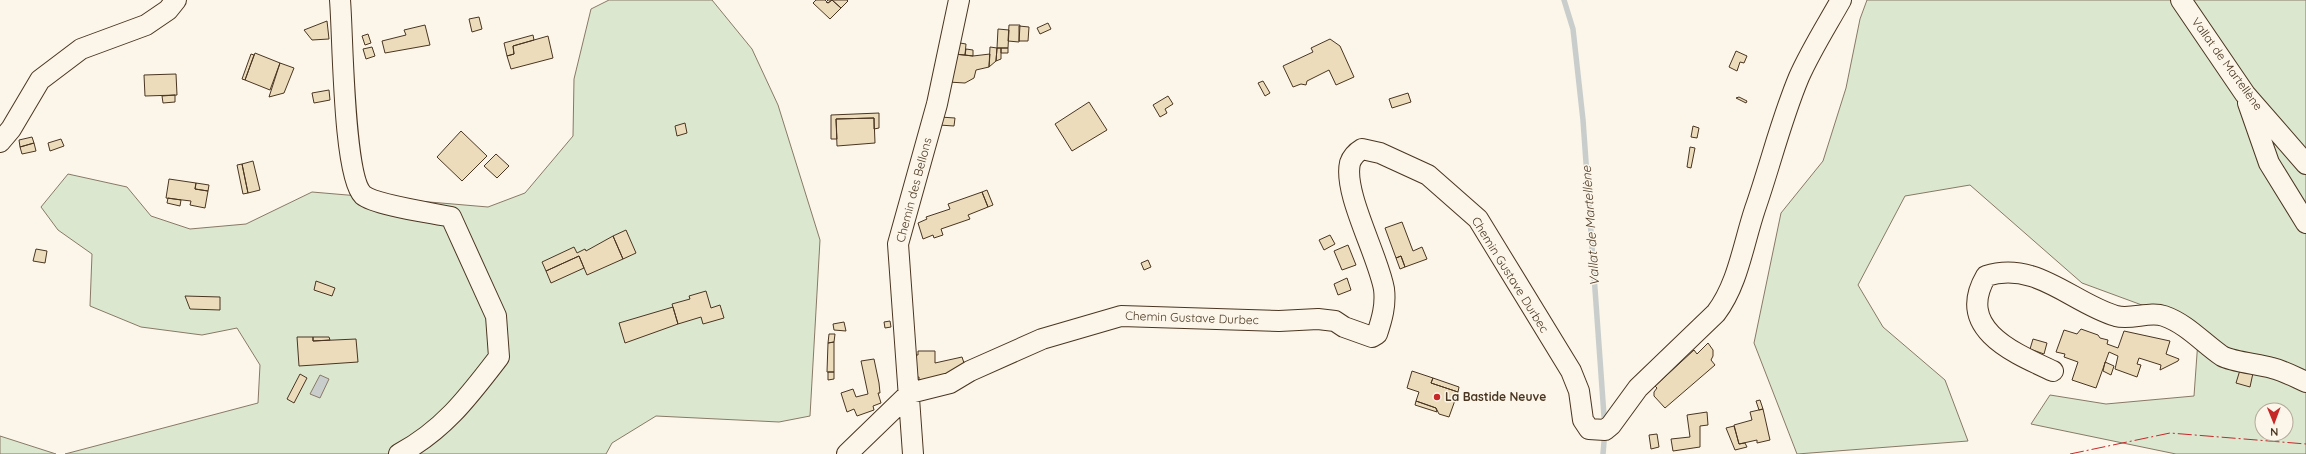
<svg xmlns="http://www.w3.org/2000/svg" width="2306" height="454" font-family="Quicksand,sans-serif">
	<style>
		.green { fill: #dce7d0; stroke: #887966; fill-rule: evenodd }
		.water { fill: #c9cecd; stroke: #887966 }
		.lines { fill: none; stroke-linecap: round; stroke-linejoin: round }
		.stream { stroke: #c9cecd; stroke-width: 5.5 }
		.building { fill: #ecdcbc; stroke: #4a3520 }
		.minor-casing { stroke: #4a3520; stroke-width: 22 }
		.minor { stroke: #fbf6e9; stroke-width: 20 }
		.power { stroke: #c62828; stroke-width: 1; stroke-dasharray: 14 3 2 3; stroke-linecap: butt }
		.poi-dot { fill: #c62828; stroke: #fbf6e9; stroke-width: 1.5 }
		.labels { text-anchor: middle; stroke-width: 3; stroke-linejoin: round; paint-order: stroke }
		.street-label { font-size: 12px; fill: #4a3520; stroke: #fbf6e9 }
		.poi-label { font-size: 12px; font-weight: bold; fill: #4a3520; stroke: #fbf6e9; text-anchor: start }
		.water-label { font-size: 13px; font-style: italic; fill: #4a3520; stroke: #fbf6e9 }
	</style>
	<rect width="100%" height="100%" fill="#fbf6e9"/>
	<!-- green -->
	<path class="green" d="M609 0H712L752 49 778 105 820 240 810 416 779 422 656 416 612 443 606 454H65L258 403 260 365 237 328 202 335 141 327 90 306 92 254 58 230 41 207 68 174 127 187 151 216 190 229 246 224 312 192 488 207 525 193 573 136 574 79 591 9Z
		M1867 0H2306V454H2176L2031 424 2050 395 2106 404 2194 396 2199 326 2082 283 1970 185 1905 196 1858 285 1883 327 1945 380 1968 441 1797 454 1754 343 1781 213 1823 161 1846 88 1860 19ZM2262 410H2286V434H2262Z
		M0 436 56 454H0Z"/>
	<!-- water -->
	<path class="water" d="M320 375 329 379 320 398 310 394Z"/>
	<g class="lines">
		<!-- stream -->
		<path class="stream" d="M1564 0 1573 29 1583 120 1605 430 1603 454"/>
	</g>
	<!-- building -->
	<path class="building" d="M816 0H825L828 3 832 0 841 8 830 19 813 3Z
		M828 0H847L848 1 841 8 832 0 828 3 826 2Z
		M479 17 482 29 472 32 469 19Z
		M327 21 329 39 312 40 304 30Z
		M1048 23 1051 29 1040 34 1037 28Z
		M425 25 430 45 385 53 382 41 406 35 404 30Z
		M1009 25H1020L1019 42 1008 41Z
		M1019 26 1029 27 1028 41H1019Z
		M998 29 1009 30 1008 48H997Z
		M368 34 371 43 365 45 362 36Z
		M533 35 534 40 513 46 514 54 507 56 504 43Z
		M548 36 553 58 511 69 507 56 514 54 513 46Z
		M1330 39 1340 46 1354 77 1336 85 1329 70 1307 81 1306 85 1301 84 1293 87 1283 66 1313 52 1311 48Z
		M954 42 966 44 965 55 954 54Z
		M372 47 375 56 366 59 363 49Z
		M990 47 997 48 996 61 989 67Z
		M997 48H1001V59L996 61Z
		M1001 48H1008V53H1001Z
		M966 49 973 50V56L965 55Z
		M1736 51 1747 56 1744 63 1740 62 1737 71 1729 67Z
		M255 53 280 63 270 90 245 80Z
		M251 54 254 55 245 80 242 79Z
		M954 54 973 56 990 54 989 67 976 70 974 78 965 83 948 82Z
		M280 63 294 68 284 93 269 97Z
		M176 74 177 95 145 96 144 75Z
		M1263 81 1270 93 1265 96 1258 83Z
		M329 90 330 100 314 103 312 93Z
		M1408 93 1411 102 1392 108 1389 99Z
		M175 95V102L163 103 162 96Z
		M1168 96 1173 104 1165 109 1167 113 1160 117 1153 105Z
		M1739 97 1747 101 1746 103 1736 98Z
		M1089 102 1107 130 1072 151 1055 124Z
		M879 113V128L874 129V118L836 119 837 139H831V115Z
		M940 117 955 118 954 126 939 125Z
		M874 118 875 143 837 146 836 119Z
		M685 123 687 133 677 136 675 126Z
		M1693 126 1699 128 1697 138 1691 137Z
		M461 131 487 156 462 181 437 157Z
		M32 137 34 143 20 147 19 140Z
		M61 139 64 146 50 151 48 143Z
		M34 143 36 151 22 154 20 147Z
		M1690 147 1695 148 1691 168 1687 167Z
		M496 154 509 166 497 178 484 166Z
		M253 161 260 190 248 193 242 164Z
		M242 164 248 193 243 194 237 165Z
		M169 179 196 183 195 189 208 191 205 208 190 205 191 201 166 198Z
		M196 183 209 185 208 191 195 189Z
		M987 190 993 205 988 207 982 192Z
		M982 192 988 207 968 215 970 219 941 229 943 235 934 238 933 235 923 239 918 223 927 219 926 217 950 209 948 204Z
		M168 198 181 200 180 206 167 203Z
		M1402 222 1413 251 1422 247 1427 259 1405 267 1401 256 1396 258 1385 228Z
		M626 230 636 253 623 259 613 236Z
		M1330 235 1335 244 1324 250 1319 240Z
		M613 236 623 259 587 275 579 256 546 271 542 262 574 247 577 253 585 249 586 251Z
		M1348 245 1356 265 1342 270 1334 251Z
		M36 249 47 251 45 263 33 261Z
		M579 256 584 268 551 283 546 271Z
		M1401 256 1405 267 1400 269 1396 258Z
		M1148 260 1151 267 1144 270 1141 263Z
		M1347 278 1351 290 1338 295 1334 284Z
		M316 281 335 288 332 296 314 290Z
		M706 291 711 308 720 305 724 318 703 324 701 317 678 324 672 304 690 299 689 296Z
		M185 296 220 297V310L190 309Z
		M673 307 678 324 625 343 619 323Z
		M890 321 891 327 885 328 884 322Z
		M844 322 846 331 834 330 833 324Z
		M2081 329 2098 335 2100 338 2108 340 2107 344 2118 348 2124 331 2170 341 2166 354 2179 359 2178 361 2160 370 2161 365 2139 358 2137 364 2141 365 2137 377 2115 369 2118 356 2109 352 2096 388 2072 380 2078 362 2064 357 2065 354 2056 352 2064 330 2077 334Z
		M829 334H835L834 342 828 343Z
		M297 337H313V341L356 339 358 362 299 366Z
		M313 337H329L330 340 313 341Z
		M2033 339 2047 343 2044 354 2030 349Z
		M834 342V372H827L828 343Z
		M1708 343 1713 350V356L1711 360 1715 365 1665 408 1654 396V392L1657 388 1655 386 1694 350 1697 354Z
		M918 351H935V363L962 357 965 366 936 379 919 380V377L911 378 910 355H918Z
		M874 359 879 383 880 393H878L881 403 873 406 874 410 857 416 854 409 847 412 841 393 853 389 856 397 868 394 861 361Z
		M2105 362 2114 366 2111 375 2103 371Z
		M2240 370 2253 373 2250 387 2236 383Z
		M1412 371 1433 378 1431 383 1458 392 1449 417 1439 414 1436 408 1416 401 1419 392 1407 388Z
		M828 372H834V379L828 380Z
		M300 374 307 378 294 403 287 399Z
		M1433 378 1459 387 1458 392 1431 383Z
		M1760 400 1763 409 1759 410 1756 401Z
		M1416 401 1436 408 1437 412 1415 405Z
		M1763 409 1770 440 1757 443V440L1739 444 1734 425 1752 420 1750 412Z
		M1707 412 1708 425 1700 426V447L1673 451 1671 439 1690 437 1687 415Z
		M1734 426 1739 444 1745 443 1747 447 1735 450 1726 428Z
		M1657 434 1659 447 1651 449 1649 435Z"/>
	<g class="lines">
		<!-- minor casing -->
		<g class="minor-casing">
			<path id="minor" d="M340 0C343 34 343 176 363 195 375 205 433 213 451 217L496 316 499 357C469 396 444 430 399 454
				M2181 0 2245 94 2306 164
				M2248 103 2269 163 2306 223
				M0 142 11 129 40 80 81 49 146 25 168 10 176 0
				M2053 371C2014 353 1955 329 1986 276 2036 260 2072 303 2116 316 2131 320 2150 311 2164 316 2187 324 2203 343 2222 356 2233 362 2259 364 2272 368 2284 371 2295 377 2306 382
				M847 454 910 393 950 383 970 371 1042 339 1121 316 1279 321 1318 319 1335 321 1344 327 1372 337 1377 334C1382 319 1386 305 1384 289 1378 255 1343 193 1350 163 1352 157 1357 152 1362 149L1380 153 1428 175 1478 219 1571 371 1579 391 1583 420 1589 429 1605 430 1611 425 1638 388 1716 313C1738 284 1743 245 1755 209 1770 166 1781 120 1799 77 1811 50 1827 25 1841 0
				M913 454 898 244 937 104 959 0"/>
		</g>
		<!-- minor -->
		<use href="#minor" class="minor"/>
		<!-- power -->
		<path class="power" d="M2070 454 2170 433 2306 444"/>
	</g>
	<!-- markers -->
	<circle class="poi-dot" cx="1437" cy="397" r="4"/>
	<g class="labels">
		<!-- street labels -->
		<g class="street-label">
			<text transform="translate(2227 64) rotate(54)" y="4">Vallat de Martellène</text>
			<text transform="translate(914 190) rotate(-75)" y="4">Chemin des Bellons</text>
			<text transform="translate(1510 275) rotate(58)" y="4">Chemin Gustave Durbec</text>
			<text transform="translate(1192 318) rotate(2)" y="4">Chemin Gustave Durbec</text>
		</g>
		<!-- poi labels -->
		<g class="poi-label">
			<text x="1445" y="401">La Bastide Neuve</text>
		</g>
		<!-- water labels -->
		<g class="water-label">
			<text transform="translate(1590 226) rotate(-94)" y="5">Vallat de Martellène</text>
		</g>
	</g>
	<!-- north arrow -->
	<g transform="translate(2274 422) rotate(179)"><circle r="19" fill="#fbf6e9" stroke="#b4a999"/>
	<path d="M0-3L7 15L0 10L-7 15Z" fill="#c62828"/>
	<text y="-6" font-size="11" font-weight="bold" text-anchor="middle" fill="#4a3520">N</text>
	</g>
</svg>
